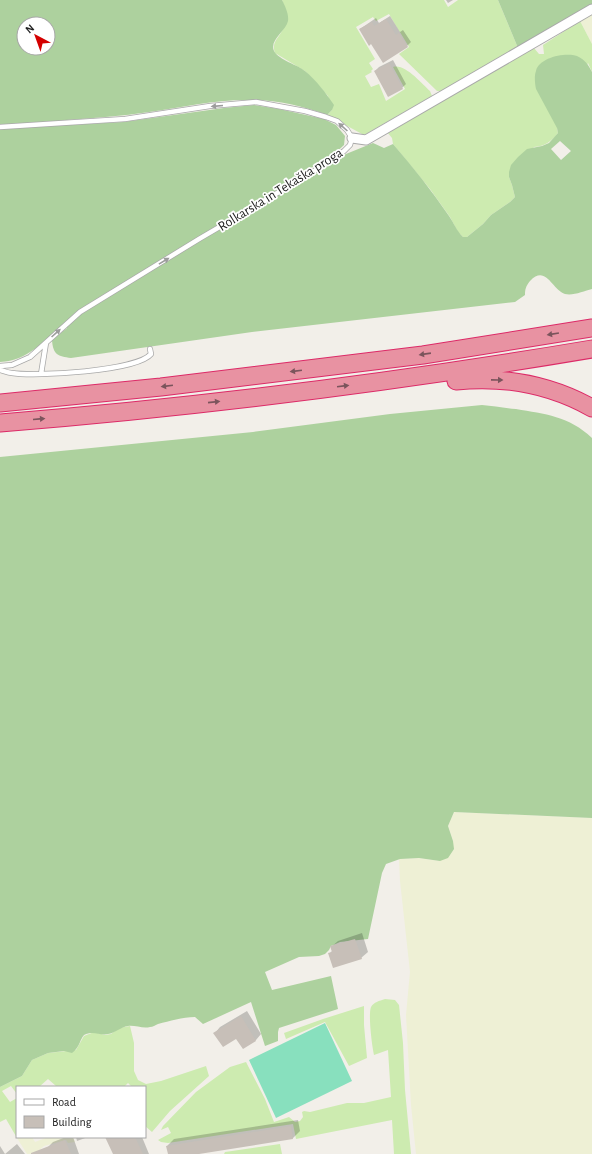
<svg xmlns="http://www.w3.org/2000/svg" width="592" height="1154" font-family="'Alegreya Sans',sans-serif">
	<style>
		.farmland { fill: #eef0d5 }
		.grass { fill: #cdebb0 }
		.forest { fill: #add19e; fill-rule: evenodd }
		.pitch { fill: #88e0be }
		.shadow { fill: #0003 }
		.building { fill: #c7bfb8 }
		.lines { fill: none; stroke-linecap: round; stroke-linejoin: round }
		.lane-casing { stroke: #a9a9a9; stroke-width: 6 }
		.street-casing { stroke: #a9a9a9; stroke-width: 11 }
		.highway-casing { stroke: #dc2a67; stroke-width: 19 }
		.lane { stroke: #fff; stroke-width: 4.5 }
		.street { stroke: #fff; stroke-width: 9 }
		.highway { stroke: #e892a2; stroke-width: 17 }
		.oneway { fill: #9c9c9c }
		.oneway2 { fill: #7b545c }
		.labels { text-anchor: middle; stroke-width: 3.5; stroke-linejoin: round; paint-order: stroke }
		.street-label { font-size: 14px; fill: #222; stroke: #fff }
	</style>
	<rect width="100%" height="100%" fill="#f2efe9"/>
	<!-- farmland -->
	<path class="farmland" d="M592 14V44L580 21Z
		M454 812 592 818V1154H416L411 1105 406 1015 410 972 400 881 399 859 419 858 440 861 453 841 448 826Z
		M20 1137H32L35 1142 48 1137H73L75 1142 68 1143 66 1140 44 1146 37 1152 38 1154H27L17 1138Z"/>
	<!-- grass -->
	<path class="grass" d="M282 0H444L448 7 458 0H498L518 48 443 91H437L399 54 409 47 389 14 376 21 373 17 356 27 375 59 369 63 373 69 371 71 372 72 365 76 371 87 379 84 386 101 405 89 393 67C405 63 422 84 430 91L432 96 366 134H362L327 115 332 110 328 96 312 78 305 71 275 53C271 42 279 38 283 29 286 23 285 6 282 0Z
		M580 21 592 44V72L588 63 557 128 558 133C551 142 545 146 534 147L509 177 512 185 515 197 510 202 491 215 483 224 467 237H463L458 232 450 217 430 189 393 144 392 138 387 132 534 48 539 54H544L543 45Z
		M385 999 395 1000 399 1005 403 1043 405 1090 411 1154H394L392 1120 296 1139 293 1124 168 1143 161 1142 158 1140 171 1133 168 1127 161 1130 163 1126 196 1092 230 1067 246 1062 265 1099 274 1122 289 1117 295 1122 300 1121 303 1117 302 1112 304 1111 310 1112 347 1103H364L391 1097 388 1050 374 1055C372 1046 368 1015 371 1007 374 1002 379 1001 385 999Z
		M364 1006V1025L367 1058 349 1066 325 1022 286 1039 284 1033 323 1019Z
		M130 1026 134 1043V1071L138 1080 146 1084 161 1081 206 1066 209 1076 170 1111 152 1132 145 1126V1087H130L131 1086 128 1083 124 1087H55L56 1086 48 1079 39 1087H17V1094L11 1086 2 1091 10 1102 17 1098V1137H20L17 1138 6 1119 0 1122V1087L22 1076 32 1060 48 1053 76 1050 84 1036 94 1032 105 1035 111 1034 119 1028Z
		M280 1144 282 1154H224L225 1152Z"/>
	<!-- forest -->
	<path class="forest" d="M0 0H282C285 6 289 14 288 21 286 31 269 40 274 51 279 60 298 65 305 71 316 80 326 93 334 105L332 110 327 115C303 106 277 100 252 100 218 99 183 107 149 112 122 116 94 118 67 120V125L123 122 224 108 254 105 279 109 324 119 336 125 345 136 344 145 330 158 309 169 313 176 346 154 373 143 384 148 393 144C413 167 432 191 449 216 454 223 456 230 463 237H467L483 224 491 215 510 202 515 197 512 185 509 177V172L511 165 518 157 527 149 542 146 549 143 558 133 557 128 536 89C535 84 534 76 536 71 539 57 566 52 577 56 585 60 588 64 592 72V289C584 291 573 296 565 294 552 290 546 264 530 281 526 286 525 289 525 295L515 302 252 332 71 358C58 356 53 355 52 340L67 328 65 324C44 340 28 361 0 362ZM24 24H48V48H24ZM560 141 571 151 561 160 551 149Z
		M498 0H592V4L518 48Z
		M482 405C493 406 504 408 516 409 545 414 569 416 592 438V818L454 812 448 826 453 841 454 849 448 858 440 861 419 858 400 859 386 864 382 873 368 939 340 942 331 946 329 950 325 954 319 956 299 957 265 972 272 990 331 976 338 1009 279 1028 278 1032V1041L265 1046 251 1002 203 1024 195 1017C182 1017 170 1021 158 1024 155 1025 153 1027 150 1027 143 1029 135 1025 128 1026 121 1027 115 1033 108 1034 100 1036 93 1030 84 1035 80 1039 80 1047 72 1053L64 1051 48 1053 32 1060 22 1076 0 1087V457L253 432 390 414Z"/>
	<!-- pitch -->
	<path class="pitch" d="M325 1023 352 1081 276 1118 249 1060Z"/>
	<!-- shadow -->
	<path class="shadow" d="M446 0H453L448 3Z
		M390 16 400 32 403 30 411 42 407 46 371 43 360 29 376 18 379 23Z
		M393 60 406 84 402 88 375 71 379 67Z
		M362 933 368 952 361 958 329 954 333 950 331 947 338 941Z
		M247 1011 261 1034 256 1040 243 1048 237 1038 215 1033 220 1027Z
		M298 1120 300 1131 293 1138 194 1154H169L167 1146 174 1139Z
		M66 1137H73L79 1154H49L47 1148 53 1142Z
		M76 1137H88L77 1141Z
		M106 1137H142L149 1154H114Z
		M17 1144 25 1154H0V1146L5 1154Z"/>
	<!-- building -->
	<path class="building" d="M386 19 396 35 399 33 408 47 383 63 371 44 369 46 359 29 372 22 374 26Z
		M389 63 403 89 388 97 374 71Z
		M355 939 362 959 333 968 328 953 332 952 330 946Z
		M241 1016 256 1041 243 1049 236 1039 223 1047 213 1033Z
		M291 1126 293 1139 199 1154H168L166 1146Z
		M105 1137H135L143 1154H113Z
		M65 1140 71 1154H31V1153Z"/>
	<g class="lines">
		<!-- lane casing -->
		<g class="lane-casing">
			<path id="lane" d="M0 127 125 119 210 106 256 102 305 111 326 117 337 121 347 130 352 138 350 145 344 151 308 175 199 239 80 312 30 357 12 365 0 366
				M0 370C4 371 8 373 12 373 35 377 137 371 151 354L150 349
				M41 374 46 343"/>
		</g>
		<!-- street casing -->
		<g class="street-casing">
			<path id="street" d="M352 138 366 140 592 9"/>
		</g>
		<!-- highway casing -->
		<g class="highway-casing">
			<path id="highway" d="M456 381C505 376 549 384 592 408
				M0 403 161 387 423 355 592 328
				M0 423C198 407 396 382 592 349"/>
		</g>
		<!-- lane -->
		<use href="#lane" class="lane"/>
		<!-- street -->
		<use href="#street" class="street"/>
		<!-- highway -->
		<use href="#highway" class="highway"/>
	</g>
	<!-- one-way arrows -->
	<defs><path id="oneway-solid" d="M-6-.8H1V-3.2L6.5 0L1 3.2V.8H-6Z"/></defs>
	<g class="oneway">
		<use href="#oneway-solid" transform="translate(217 106) rotate(175)"/>
		<use href="#oneway-solid" transform="translate(343 127) rotate(-138)"/>
		<use href="#oneway-solid" transform="translate(164 261) rotate(-31)"/>
		<use href="#oneway-solid" transform="translate(56 333) rotate(-42)"/>
	</g>
	<g class="oneway2">
		<use href="#oneway-solid" transform="translate(553 334) rotate(171)"/>
		<use href="#oneway-solid" transform="translate(425 354) rotate(172)"/>
		<use href="#oneway-solid" transform="translate(296 371) rotate(173)"/>
		<use href="#oneway-solid" transform="translate(497 380) rotate(1)"/>
		<use href="#oneway-solid" transform="translate(167 386) rotate(173)"/>
		<use href="#oneway-solid" transform="translate(343 386) rotate(-7)"/>
		<use href="#oneway-solid" transform="translate(214 402) rotate(-6)"/>
		<use href="#oneway-solid" transform="translate(39 419) rotate(-5)"/>
	</g>
	<g class="labels">
		<!-- street labels -->
		<g class="street-label">
			<text transform="translate(280 189) rotate(-32)" y="5">Rolkarska in Tekaška proga</text>
		</g>
	</g>
	<!-- legend -->
	<rect x="16" y="1086" width="130" height="52" fill="#ffffff" stroke="#a7a7a7"/>
	<rect x="24" y="1099" width="20" height="6" fill="#ffffff" stroke="#a7a7a7"/>
	<text x="52" y="1106" font-size="12" fill="#222222">Road</text>
	<rect x="24" y="1116" width="20" height="12" fill="#c7bfb8" stroke="#a7a7a7"/>
	<text x="52" y="1126" font-size="12" fill="#222222">Building</text>
	<!-- north arrow -->
	<g transform="translate(36 36) rotate(319)"><circle r="19" fill="#ffffff" stroke="#a7a7a7"/>
	<path d="M0-3L7 15L0 10L-7 15Z" fill="#d40000"/>
	<text y="-6" font-size="11" font-weight="bold" text-anchor="middle" fill="#222222">N</text>
	</g>
</svg>
